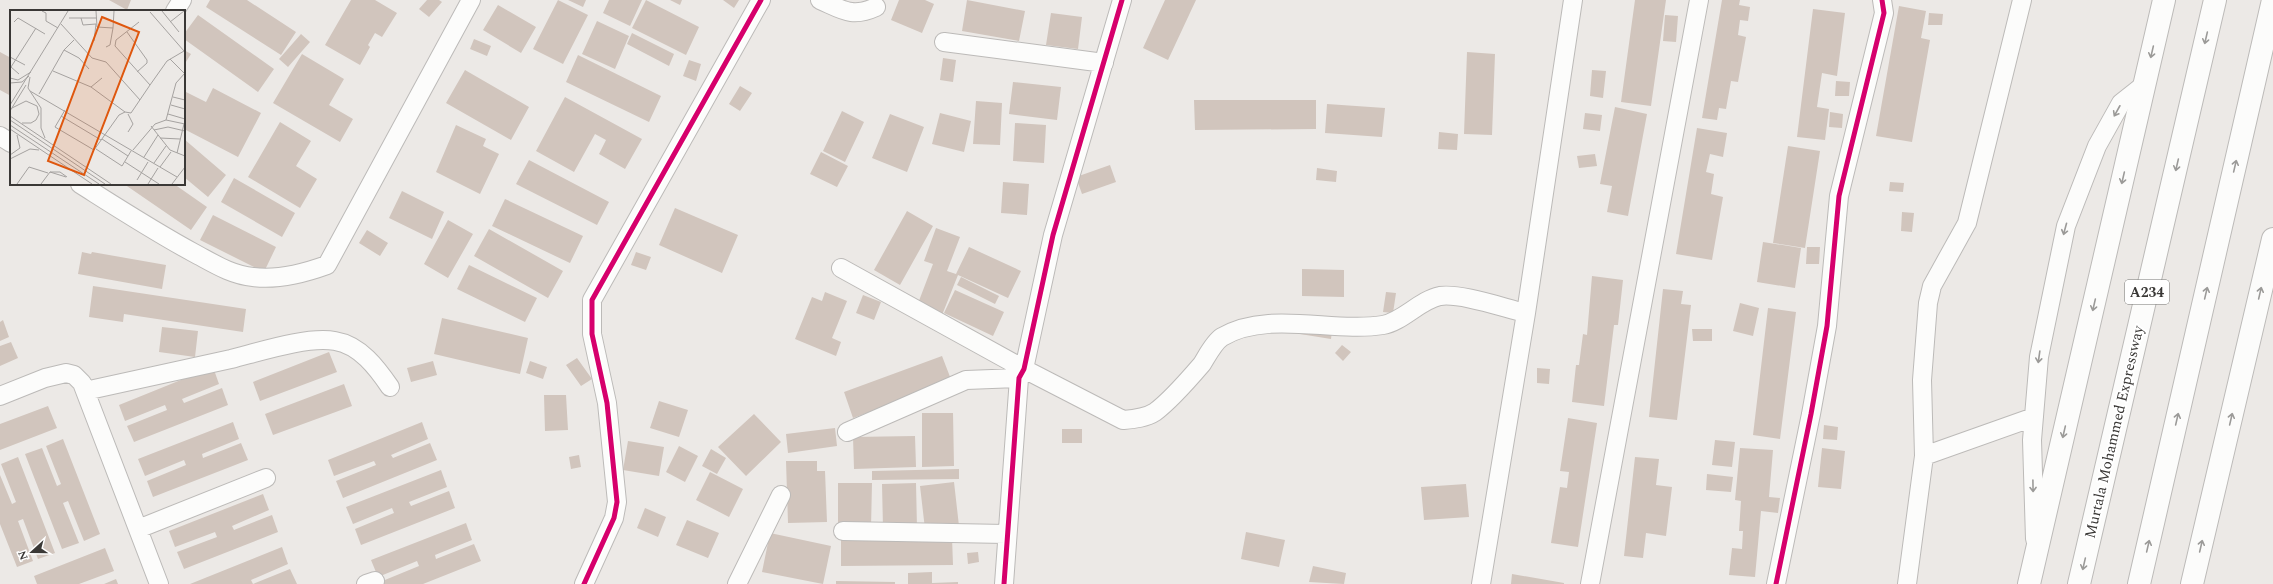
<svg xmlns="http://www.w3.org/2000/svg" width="2273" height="584" font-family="Spectral,serif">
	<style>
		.building { fill: #d1c5bd }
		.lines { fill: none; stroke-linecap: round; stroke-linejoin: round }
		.minor-casing { stroke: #bcbab8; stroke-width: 20 }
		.highway-casing { stroke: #bcbab8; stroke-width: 24 }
		.minor { stroke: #fcfcfb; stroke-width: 18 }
		.highway { stroke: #fcfcfb; stroke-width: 22 }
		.cycleway-casing { stroke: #fff; stroke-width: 8 }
		.cycleway { stroke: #d6006c; stroke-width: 5 }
		.oneway { stroke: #9b9a98 }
		.labels { text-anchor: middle; stroke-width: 4; stroke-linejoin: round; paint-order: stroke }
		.shield { fill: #fff; stroke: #757472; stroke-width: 1 }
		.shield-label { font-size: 14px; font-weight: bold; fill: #3a3836 }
		.street-label { font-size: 15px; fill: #3a3836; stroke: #fff }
		.inset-road { fill: none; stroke: #a5a2a0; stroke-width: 1 }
		.view { fill: #df570e; fill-opacity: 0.15; stroke: #df570e; stroke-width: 2 }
		.inset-edge { fill: none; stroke: #3a3836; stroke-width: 2 }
	</style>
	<rect width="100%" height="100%" fill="#ece9e6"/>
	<!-- building -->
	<path class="building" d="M109 0H131L127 10Z
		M210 0H247L296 32 281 55 206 7Z
		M351 0H375L397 13 382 37 375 33 368 45 370 47 360 65 325 45Z
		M427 0H439L442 2 429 17 419 9Z
		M558 0 588 15 563 64 533 49Z
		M568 0H586L583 7Z
		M609 0H642L630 26 603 13Z
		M646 0 699 27 686 55 632 28Z
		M670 0H682L680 5Z
		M723 0H739L734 8Z
		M899 0H925L934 4 922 33 891 20Z
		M967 0 1025 11 1019 41 962 31Z
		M1165 0H1196L1168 60 1143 48Z
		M1635 0H1666L1651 106 1621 102Z
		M1722 0H1740L1739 5 1750 7 1748 21 1740 20 1738 35 1746 37 1738 82 1731 81 1726 109 1719 108 1717 120 1702 118Z
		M498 5 536 27 521 53 483 30Z
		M1899 6 1926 11 1921 38 1930 40 1912 142 1876 136Z
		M1813 9 1845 13 1837 76 1822 73 1817 107 1829 109 1825 140 1797 137Z
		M1051 13 1082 17 1078 49 1046 45Z
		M1929 13 1943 14 1942 25H1928Z
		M198 15 274 69 258 92 184 39V34Z
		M1665 15 1678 16 1676 42 1663 41Z
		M597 21 629 36 615 69 582 54Z
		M632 33 674 54 669 66 627 44Z
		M301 34 310 42 288 67 279 59Z
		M474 39 491 46 487 56 470 49Z
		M184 50 191 54 184 65Z
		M0 52 11 58V96L0 90Z
		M1467 52 1495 54 1492 135 1464 134Z
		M302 54 344 79 329 105 353 119 340 142 273 103Z
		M578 55 661 96 649 122 566 82Z
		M943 58 956 60 953 82 940 80Z
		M689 60 701 64 696 81 683 76Z
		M465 70 529 107 511 140 446 103Z
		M1592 70 1606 71 1603 98 1590 96Z
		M1836 81 1850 82 1849 96H1835Z
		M1013 82 1061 87 1057 120 1009 114Z
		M740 86 752 93 740 111 729 104Z
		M213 88 261 113 238 157 184 129V91L206 102Z
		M565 97 642 139 625 169 599 154 606 140 595 134 574 172 536 151Z
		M1194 100H1316V129L1195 130Z
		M976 101 1002 103 1000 145 973 144Z
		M1327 104 1385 108 1382 137 1325 133Z
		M1615 107 1647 114 1628 216 1607 212 1612 186 1600 184Z
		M842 111 864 122 845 162 823 151Z
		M1830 112 1843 114 1842 128 1829 127Z
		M940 113 971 121 964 152 932 144Z
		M1585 113 1602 115 1600 131 1583 129Z
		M890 114 924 127 907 172 872 158Z
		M280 122 311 141 296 166 317 179 300 208 248 177Z
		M1015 123 1046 125 1044 163 1013 161Z
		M456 125 486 139 483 146 499 154 480 194 436 172Z
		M1697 128 1727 133 1723 157 1710 154 1706 172 1714 174 1711 194 1723 197 1712 260 1676 254Z
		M1439 132 1458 134 1457 150 1438 149Z
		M184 139 226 175 208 197 184 177Z
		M1788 146 1820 151 1805 248 1773 243Z
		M821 152 848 166 837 187 810 174Z
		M1595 154 1597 166 1579 168 1577 156Z
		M529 160 609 202 597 225 516 184Z
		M1110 165 1116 182 1082 194 1076 177Z
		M1317 168 1337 171 1336 182 1316 180Z
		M234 178 295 213 282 237 221 202Z
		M1003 182 1029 184 1027 215 1001 213Z
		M1890 182 1904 183 1903 192 1889 191Z
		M124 184H174L207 207 191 230Z
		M402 191 444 212 432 239 389 218Z
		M505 199 583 236 570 263 492 226Z
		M675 208 738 235 722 273 659 245Z
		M907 211 933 226 900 285 874 270Z
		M1902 212 1914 213 1912 232 1901 231Z
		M213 215 276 247 264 272 200 240Z
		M448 220 473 234 448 278 424 264Z
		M936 228 960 237 947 271 956 274 969 247 1021 271 1008 298 958 275 942 315 917 306 933 264 924 261Z
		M489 229 563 271 548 298 474 256Z
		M367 230 388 243 380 256 359 243Z
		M1763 242 1801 248 1795 288 1757 282Z
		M1807 247H1820L1819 264H1806Z
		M82 252 91 254 92 252 166 265 162 289 78 274Z
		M636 252 651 257 646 270 631 265Z
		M469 265 537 298 525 322 457 289Z
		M1302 269 1344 270V297L1302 296Z
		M1592 276 1623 280 1618 325H1614L1604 406 1572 402 1576 365H1579L1583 334 1587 335Z
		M961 277 999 296 995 304 957 285Z
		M93 286 246 309 243 332 124 314 123 322 89 317Z
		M1663 289 1683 291 1681 304 1691 305 1677 420 1649 417Z
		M955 290 1004 312 993 336 944 313Z
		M825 292 847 301 832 338 841 342 836 356 795 339 812 297 822 301Z
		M1386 292 1396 293 1393 313 1383 312Z
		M863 295 881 302 874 320 856 313Z
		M1740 303 1759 308 1753 336 1733 331Z
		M1768 308 1796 312 1780 439 1753 435Z
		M442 318 528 338 520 374 434 354Z
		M3 320 9 337 0 341V322Z
		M162 327 198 331 195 357 159 352Z
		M1302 327 1332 331 1331 339 1300 334Z
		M1692 329H1712V341H1693Z
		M11 342 18 358 0 366V346Z
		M1342 345 1351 352 1343 361 1335 353Z
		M329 352 337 372 260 401 253 382Z
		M942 356 952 382 853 418 844 392Z
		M577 358 592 379 581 386 566 365Z
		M433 361 437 375 411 382 407 368Z
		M530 361 547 367 543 379 526 373Z
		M213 367 219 384 182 399 184 403 222 388 228 405 134 442 127 426 167 410 165 405 125 421 119 405Z
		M1537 368 1550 369 1549 384 1537 383Z
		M344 384 352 406 273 435 265 414Z
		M544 395H566L568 430 545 431Z
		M659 401 688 410 679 437 650 428Z
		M48 406 57 428 0 450V424Z
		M922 413H953L954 466 922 467Z
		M754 414 781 442 746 476 718 447Z
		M1568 418 1597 423 1578 547 1551 543 1560 487 1567 488 1569 472 1560 471Z
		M233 422 239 439 202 454 203 458 241 443 248 460 153 497 147 481 186 465 184 460 145 476 138 459Z
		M422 422 428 439 391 455 393 458 430 443 437 460 343 498 336 481 376 465 374 461 334 476 328 460Z
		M1824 425 1838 427 1837 440 1823 439Z
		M835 428 837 446 788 453 786 434Z
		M1062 429H1082V443H1062Z
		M915 436 916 467 854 469 853 437Z
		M63 439 100 534 84 541 68 501 63 503 79 543 62 549 25 454 42 448 57 486 61 484 46 446Z
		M1715 440 1735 442 1732 467 1712 465Z
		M628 441 664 447 659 476 623 470Z
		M679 446 698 456 685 482 666 472Z
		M1740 448 1773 450 1769 497 1780 498 1778 513 1761 511 1755 577 1729 575 1732 548 1742 549 1743 531H1739L1741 501 1735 500Z
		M1822 448 1845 451 1841 489 1818 487Z
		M711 449 726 458 717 474 702 466Z
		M579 455 581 467 571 469 569 457Z
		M18 457 55 553 38 559 23 519 18 521 33 561 17 567 0 524V475L12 504 16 502 1 464Z
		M1635 457 1659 459 1656 485 1672 487 1666 536 1646 533 1643 558 1624 556Z
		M786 461H817V471H825L827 522 788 523Z
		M959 469V479L872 480V471Z
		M441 470 447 487 409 502 411 506 449 491 455 508 361 545 355 529 394 513 392 508 353 524 346 507Z
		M710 472 743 489 729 517 696 500Z
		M1707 474 1733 477 1731 492 1706 490Z
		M954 482 959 526 925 529 920 486Z
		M838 483H872L871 528 838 527Z
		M916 483 917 528H883L882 484Z
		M1466 484 1469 517 1424 520 1421 487Z
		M263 494 269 510 232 526 234 530 272 515 278 532 184 569 177 552 217 537 215 532 175 547 169 531Z
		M645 508 666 517 658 537 637 528Z
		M687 520 719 533 708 558 676 545Z
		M466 523 472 540 435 555 436 559 474 544 481 561 423 584H381L380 582 419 566 417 561 378 577 371 560Z
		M1246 532 1285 540 1279 567 1241 559Z
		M770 533 831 546 823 584 762 572Z
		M952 537 953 565 841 566V538Z
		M282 547 288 564 251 580 253 584 290 569 297 584H190Z
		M105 548 114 571 79 584H37L34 576Z
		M978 552 979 562 968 564 967 553Z
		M1313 566 1346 573 1344 584 1309 582Z
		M932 572V583L958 582V584H908V573Z
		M1512 574 1564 583V584H1511Z
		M116 579 118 584H104Z
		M836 581 895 582V584H836Z"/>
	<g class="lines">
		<!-- minor casing -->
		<g class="minor-casing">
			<path id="minor" d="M820 0C843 10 852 18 876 7
				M175 11 182 0
				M944 42 1104 63
				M0 136 11 143
				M80 184C118 208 155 232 194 253 213 263 231 275 253 277 276 280 305 273 327 265L471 0
				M841 268 1024 369 1123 420C1134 419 1146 418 1155 412 1170 401 1190 378 1202 364 1207 356 1214 342 1222 337 1267 310 1333 333 1383 325 1402 322 1420 300 1440 296 1461 293 1504 308 1526 313
				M85 391C134 380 182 370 231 359 259 352 307 336 335 341 360 345 377 368 390 387
				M0 396 45 378 66 373 74 375 82 383 159 584
				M847 432 966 380 1019 378
				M1924 456 2034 417
				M138 529 266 478
				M843 531 1006 534
				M2035 539 2032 440 2039 357 2066 226 2097 146 2121 103 2145 84
				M366 584 375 581
				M584 584 614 518 617 502 607 403 592 334V300L761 0
				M737 584 781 495
				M1004 584 1019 378 1024 369 1053 235 1122 0
				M1481 584 1526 313 1573 0
				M1590 584 1699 0
				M1776 584 1811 414 1827 326 1839 196 1884 13 1882 0
				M1907 584 1924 456 1922 380 1928 303 1932 286 1967 223 2022 0"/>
		</g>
		<!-- highway casing -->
		<g class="highway-casing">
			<path id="highway" d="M2029 584 2164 0
				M2079 584 2215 0
				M2139 584 2273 0
				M2192 584 2273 239"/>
		</g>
		<!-- minor -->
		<use href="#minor" class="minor"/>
		<!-- highway -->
		<use href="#highway" class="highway"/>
		<!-- cycleway casing -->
		<g class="cycleway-casing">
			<path id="cycleway" d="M584 584 614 518 617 502 607 403 592 334V300L761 0
				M1004 584 1019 378 1024 369 1053 235 1122 0
				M1776 584 1811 414 1827 326 1839 196 1884 13 1882 0"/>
		</g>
		<!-- cycleway -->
		<use href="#cycleway" class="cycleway"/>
	</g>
	<!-- one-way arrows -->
	<defs><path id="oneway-shaft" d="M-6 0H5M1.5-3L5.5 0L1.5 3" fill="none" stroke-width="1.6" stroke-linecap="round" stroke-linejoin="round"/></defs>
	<g class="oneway">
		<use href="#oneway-shaft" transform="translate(2206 38) rotate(103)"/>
		<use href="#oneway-shaft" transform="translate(2152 52) rotate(103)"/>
		<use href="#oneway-shaft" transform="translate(2117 111) rotate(119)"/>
		<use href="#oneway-shaft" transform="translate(2177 165) rotate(103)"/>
		<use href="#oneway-shaft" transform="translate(2235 166) rotate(-77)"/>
		<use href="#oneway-shaft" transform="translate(2123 178) rotate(103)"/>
		<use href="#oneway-shaft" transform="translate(2065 229) rotate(105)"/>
		<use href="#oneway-shaft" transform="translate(2206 293) rotate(-77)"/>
		<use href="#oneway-shaft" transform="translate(2260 293) rotate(-77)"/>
		<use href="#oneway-shaft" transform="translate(2094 305) rotate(103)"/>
		<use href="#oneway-shaft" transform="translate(2039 357) rotate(98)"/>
		<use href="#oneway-shaft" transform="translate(2177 419) rotate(-77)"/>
		<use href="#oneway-shaft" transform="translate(2231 419) rotate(-77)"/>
		<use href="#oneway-shaft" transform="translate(2064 432) rotate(103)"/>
		<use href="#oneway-shaft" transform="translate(2033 486) rotate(89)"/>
		<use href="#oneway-shaft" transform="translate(2148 546) rotate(-77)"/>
		<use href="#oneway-shaft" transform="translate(2201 546) rotate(-77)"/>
		<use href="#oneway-shaft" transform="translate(2084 564) rotate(103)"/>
	</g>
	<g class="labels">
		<!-- shield labels -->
		<rect class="shield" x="2125" y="280" width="44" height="24" rx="3"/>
		<g class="shield-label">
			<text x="2147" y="297">A234</text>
		</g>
		<!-- street labels -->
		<g class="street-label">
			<text transform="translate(2114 432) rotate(-77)" y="5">Murtala Mohammed Expressway</text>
		</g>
	</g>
	<!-- overview -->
	<g transform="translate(10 10)">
		<rect width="175" height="175" fill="#ece9e6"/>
		<path class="inset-road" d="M32 1 36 3V11L48 18M86 1 87 17 103 18 104 1M152 1 169 22M140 2 174 41M59 8H87M71 8 73 15 86 14 84 31M4 12 8 8 35 24M160 12 174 1M51 14 82 48 96 52 130 90M117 22 137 50V53L127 62M96 37 100 35 103 18M54 40 64 30M0 47 15 55M160 49 174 63M43 61 81 77 115 102 109 105 84 140 45 117 55 100M9 64 1 57 26 18M20 67 18 78 31 98V118L35 128M0 68 8 70 21 62M0 73 12 72 19 66M140 75 157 51 174 41M81 77 92 68M20 81 167 167M29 84 54 40 69 48 79 59M163 87 175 90M0 95 58 1M161 95 175 99M2 98 16 91 27 96 29 104 26 110 21 113H12M0 101 16 75M115 102 121 103 140 75 105 36 106 30 129 12M158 104 175 109M0 106 101 174M51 106 91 130M0 110 95 174M156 110 166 73 175 63M0 115 89 174M141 116 160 140 175 146M0 119 82 174M144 120 158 117 175 121M118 122 123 114 118 104M150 128 170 129M92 129 118 146M86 139 112 156 121 141M123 140 145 114 156 110 175 114M167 143 174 114M0 145 10 138 7 125M134 147 148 125M0 149 20 139 29 140M115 152 149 174M144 153 156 136M150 157 161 142M40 162 56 167M127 170 138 152M7 174 19 157 38 163M31 174 40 162H50L57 167M138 174 148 158M162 174 175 157"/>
		<path class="view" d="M92 7 129 22 74 165 38 151Z"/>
		<rect width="175" height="175" class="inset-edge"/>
	</g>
	<!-- north arrow -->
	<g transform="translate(32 552) rotate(249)" stroke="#ffffff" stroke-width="3" paint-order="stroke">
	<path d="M0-3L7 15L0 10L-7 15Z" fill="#3a3836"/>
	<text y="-6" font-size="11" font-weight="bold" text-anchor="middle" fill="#3a3836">N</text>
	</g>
</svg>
